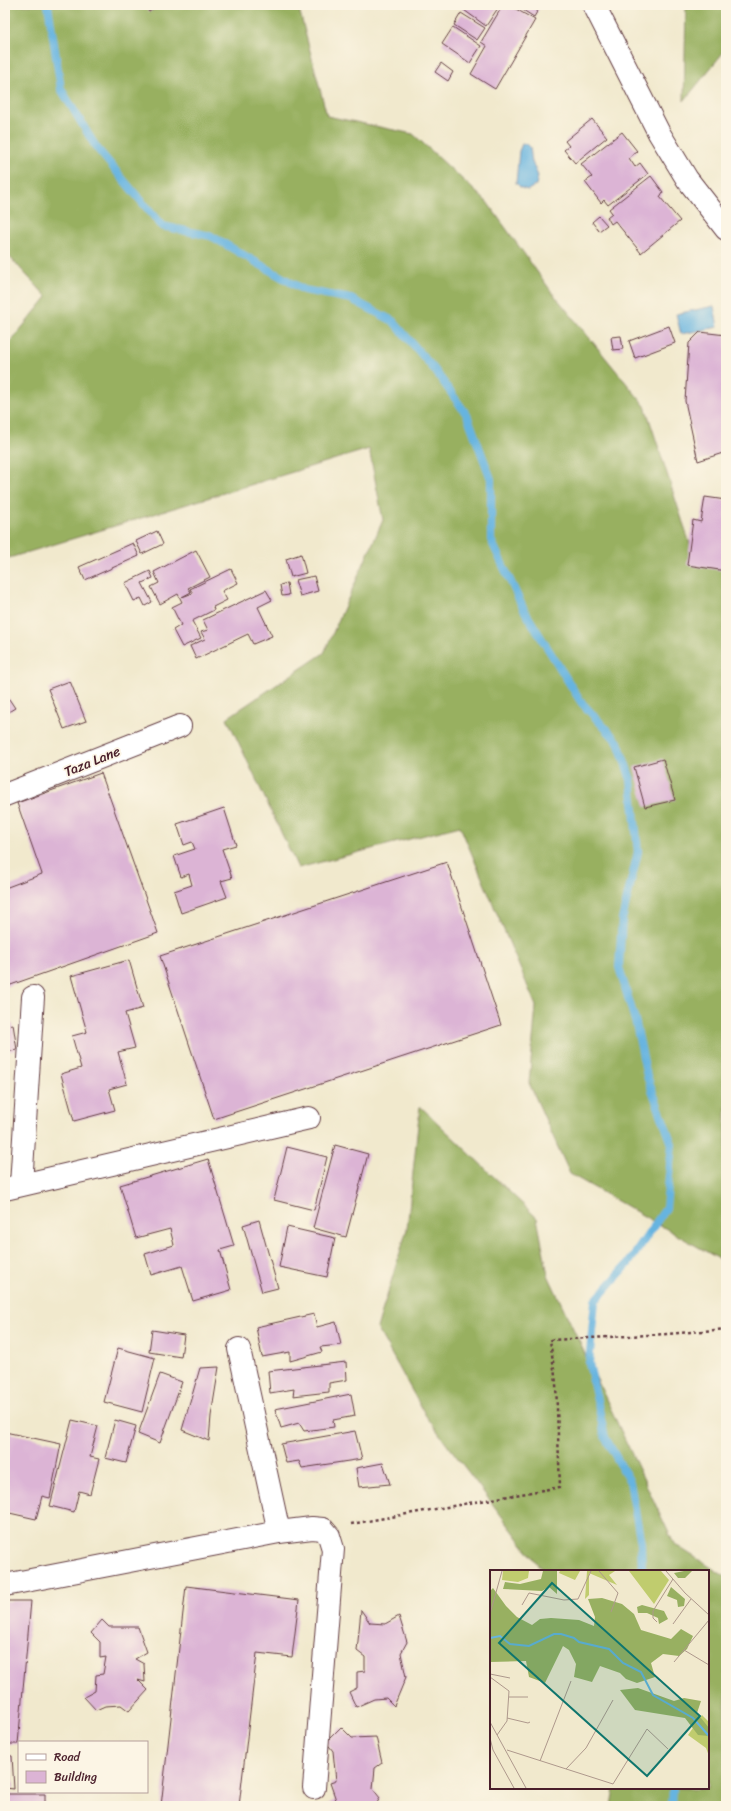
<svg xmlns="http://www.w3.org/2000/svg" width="731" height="1811" font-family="Sriracha,sans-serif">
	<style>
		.forest { fill: #98b061; stroke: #716846 }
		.water { fill: #66b4e0; stroke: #586a86 }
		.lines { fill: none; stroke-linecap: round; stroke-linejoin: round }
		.stream { stroke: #66b4e0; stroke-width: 8 }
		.building { fill: #dcb4d5 }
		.minor-casing { stroke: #633d43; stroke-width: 24 }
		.path { stroke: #633d43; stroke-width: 2.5; stroke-dasharray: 3 3; stroke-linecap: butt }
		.minor { stroke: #fff; stroke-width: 22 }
		.labels { text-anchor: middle; stroke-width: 3.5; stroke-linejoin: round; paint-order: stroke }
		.street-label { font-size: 14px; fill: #4a1f2b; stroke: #fcf5e5 }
		.inset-river { fill: none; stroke: #66b4e0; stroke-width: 2 }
		.inset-road { fill: none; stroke: #ae988c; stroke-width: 1 }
		.view { fill: #0f766e; fill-opacity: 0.15; stroke: #0f766e; stroke-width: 2 }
		.inset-edge { fill: none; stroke: #4a1f2b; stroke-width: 2 }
	</style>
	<rect width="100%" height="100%" fill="#fcf5e5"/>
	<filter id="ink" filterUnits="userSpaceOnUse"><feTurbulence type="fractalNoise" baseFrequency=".025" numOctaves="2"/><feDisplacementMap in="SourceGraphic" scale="8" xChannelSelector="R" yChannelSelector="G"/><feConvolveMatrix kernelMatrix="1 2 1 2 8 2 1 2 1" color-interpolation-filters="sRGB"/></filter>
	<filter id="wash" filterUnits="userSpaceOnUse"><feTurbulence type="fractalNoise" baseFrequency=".012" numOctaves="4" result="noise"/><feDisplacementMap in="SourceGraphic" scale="16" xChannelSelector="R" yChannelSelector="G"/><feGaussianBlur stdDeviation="0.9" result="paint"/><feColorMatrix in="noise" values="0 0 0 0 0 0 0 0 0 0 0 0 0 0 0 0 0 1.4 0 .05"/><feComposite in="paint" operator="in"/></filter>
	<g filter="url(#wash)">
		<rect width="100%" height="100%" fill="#f1e9cd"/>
		<!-- forest -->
		<path class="forest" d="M5 5H298L327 116 413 134 487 202 551 291 645 406 690 544 726 519V1251L721 1260 570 1174 529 1083 536 1006 460 826 298 868 227 718 324 653 383 520 369 449 9 558 5 546V348L47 297 5 252Z
			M686 5H726V49L684 101Z
			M420 1106 537 1218 548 1275 674 1544 726 1577V1806H611L614 1788H708V1571H543L426 1416 377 1328 407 1229Z"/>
		<!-- water -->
		<path class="water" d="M522 144H527L530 147 532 162 538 176 536 185 528 190 521 188 516 183 519 151Z
			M714 306 718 327 681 334 676 314Z"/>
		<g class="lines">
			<!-- stream -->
			<path class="stream" d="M48 5 61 89 96 147 162 226 211 236 304 290 351 299 393 321 434 369 467 415 491 479V540L524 610 581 702 618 742 631 780 638 852 622 920 619 967 636 1024 647 1076 672 1144 666 1208 628 1264 595 1301 589 1363 605 1437 630 1482 641 1543 642 1571
				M672 1806 673 1788"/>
		</g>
		<g id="blocks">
			<!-- building -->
			<path class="building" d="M144 5H159L149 12Z
				M457 5H500L486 26Z
				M503 5H509L535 20 495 89 471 74 487 46 481 42Z
				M515 5H541L534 17Z
				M461 13 485 28 477 40 454 25Z
				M453 27 481 46 470 63 442 44Z
				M441 63 453 72 448 81 435 72Z
				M592 119 607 137 575 163 564 150 569 146 565 141Z
				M622 132 637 151 629 158 635 167 640 163 648 174 608 205 604 200 601 203 585 182 592 177 581 164Z
				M651 176 663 192 660 197 680 221 641 253 615 221 611 224 607 217 612 213 609 209Z
				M599 216 607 225 599 231 592 222Z
				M669 326 675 343 635 358 629 341Z
				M700 332 726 335V452L698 461 685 401 689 343Z
				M621 336 623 349 613 350 611 337Z
				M705 497 726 500V571L687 565 693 520 701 522Z
				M157 531 163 544 142 554 136 541Z
				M133 543 139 556 85 580 79 567Z
				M196 550 210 577 188 588 191 592 182 597 193 593 190 589 231 569 238 583 222 591 227 600 213 607 214 610 192 621 201 638 182 647 173 630 181 625 172 607 182 602 178 594 160 604 151 587 159 583 154 572Z
				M301 554 306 573 291 577 286 559Z
				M150 571 153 578 142 583 152 602 145 606 141 598 134 601 125 583Z
				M314 576 318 591 300 596 295 580Z
				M287 583 289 595 282 596 280 585Z
				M266 590 272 600 258 607 272 636 253 644 248 634 196 659 190 646 205 639 201 632 208 630 203 620Z
				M70 681 86 721 64 729 48 689Z
				M5 693 15 708 5 714Z
				M663 759 675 800 645 807 634 767Z
				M101 773 158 933 5 987V888L42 874 17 803Z
				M224 808 236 845 222 849 232 878 221 881 227 897 181 913 174 891 192 885 189 874 181 877 174 856 195 849 192 842 184 845 177 824Z
				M447 862 501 1025 214 1119 160 956Z
				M129 960 143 1008 125 1013 135 1048 118 1052 127 1084 109 1089 115 1110 74 1121 61 1074 81 1068 72 1036 87 1032 71 976Z
				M13 1024 17 1050 5 1052V1025Z
				M335 1145 368 1154 346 1237 313 1228Z
				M287 1147 327 1157 314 1210 274 1200Z
				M208 1159 234 1246 220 1250 231 1290 193 1301 182 1266 151 1275 145 1254 174 1245 170 1229 136 1238 120 1185Z
				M259 1220 278 1288 262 1292 243 1225Z
				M287 1227 335 1238 327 1277 279 1267Z
				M314 1314 317 1327 336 1322 341 1345 320 1347 322 1352 290 1361V1352L262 1357 256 1327Z
				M152 1330 184 1335 181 1357 149 1352Z
				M118 1348 155 1358 142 1412 104 1402Z
				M346 1362 347 1380 329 1383V1392L293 1396 294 1389 270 1393 268 1371Z
				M219 1367 211 1416 209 1441 182 1430 200 1368Z
				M160 1374 182 1382 160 1443 138 1434Z
				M351 1394 355 1416 333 1420 334 1427 304 1431 299 1423 281 1428 275 1409Z
				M72 1420 98 1426 90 1457 99 1459 90 1494 79 1491 74 1512 50 1506Z
				M115 1420 136 1426 126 1463 105 1458Z
				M355 1431 362 1459 302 1468 299 1461 286 1463 281 1444Z
				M5 1432 61 1444 50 1498 42 1496 36 1519 5 1512Z
				M383 1463 390 1484 359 1487 356 1468Z
				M186 1586 299 1600 292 1657 257 1653 239 1806H161Z
				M5 1601H31L18 1744H5Z
				M361 1610 370 1623 385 1624 399 1616 407 1642 401 1653 406 1677 394 1706 386 1698 374 1699 356 1707 349 1692 357 1688V1672L365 1671V1657L357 1651Z
				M102 1620 109 1627H138L147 1652 135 1659 144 1664 145 1682 138 1680 148 1690 129 1711 121 1705 105 1706 96 1710 84 1697 95 1691 96 1675 103 1674 106 1657 100 1658V1642L91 1633Z
				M341 1727 352 1738 376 1737 382 1763 375 1768 373 1789 380 1798 375 1806H326L336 1800 330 1783 336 1781 333 1751 326 1742Z
				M5 1755 12 1756 14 1789 5 1788Z
				M5 1794H45V1806H5Z"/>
		</g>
	</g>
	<g filter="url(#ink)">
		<use href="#blocks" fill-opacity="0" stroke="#633d43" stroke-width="1"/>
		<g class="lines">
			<!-- minor casing -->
			<g class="minor-casing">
				<path id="minor" d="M594 5 659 133 687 179 726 229
					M5 795 180 726
					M21 1185 33 997
					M5 1189 309 1118
					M239 1349 279 1532
					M5 1585 279 1532 312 1528 323 1529 329 1536 333 1549 314 1788"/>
			</g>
			<!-- path -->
			<path class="path" d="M351 1524 560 1487 556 1383 550 1340 668 1334 726 1329"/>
			<!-- minor -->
			<use href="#minor" class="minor"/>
		</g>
	</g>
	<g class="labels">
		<!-- street labels -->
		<g class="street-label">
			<text transform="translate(92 761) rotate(-22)" y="5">Taza Lane</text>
		</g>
	</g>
	<!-- overview -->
	<g transform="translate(490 1570)">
		<rect width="219" height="219" fill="#f1e9cd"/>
		<path d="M13 1H39L38 8 28 12 12 10ZM70 1H90L85 10 69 3ZM97 1H125L119 5 127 15 99 3V25L95 29ZM139 1H171L179 10 164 34ZM212 145 219 152V186L216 178 198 165Z" fill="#c0cc6e"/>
		<path d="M53 1H67V24L59 17 52 21 13 19 15 12 30 14 51 9ZM194 1H202L195 8H188L184 3ZM181 17 195 29 194 36 188 37 187 30 177 26ZM3 18 16 36 27 47 42 55 50 49 61 48 89 50 104 56 105 47 98 29 112 28 132 34 144 44 151 60 181 69 191 59 203 66 197 79 189 86 173 84 161 93 165 107 147 113 136 109 130 103 110 96 102 112 84 107 86 94 79 80 73 76 55 113 39 107 36 91 0 92V21ZM152 35 174 41 178 49 169 54 168 48 157 43H148L147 37ZM148 118 184 131 194 128 211 131 207 143 219 158V166L208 165 195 148 145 140 130 120Z" fill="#98b061"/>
		<path class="inset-river" d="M0 68 10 66 20 74 39 76 64 64H71L84 68 89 72 119 79 133 93 151 102 163 125 203 148 219 166"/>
		<path class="inset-road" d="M109 1 128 23 121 42M176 1 195 23 219 45M32 35 39 23 74 30 88 29 101 1M0 44 12 1M167 52 163 48V41L183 9M183 54 201 29M194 80 219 95M184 92 219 50M0 104 20 108M0 107 19 121 17 151 7 165M19 127H38M17 148 38 153 40 152M0 152 36 218M0 168 3 180 24 218M17 180 123 214 157 159 178 179M50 191 81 111M76 199 96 178 123 130"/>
		<path class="view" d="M62 13 210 146 157 206 9 73Z"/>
		<rect width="219" height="219" class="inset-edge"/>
	</g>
	<!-- margin -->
	<rect width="731" height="1811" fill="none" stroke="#fcf5e5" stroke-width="20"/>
	<!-- legend -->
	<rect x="18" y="1741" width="130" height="52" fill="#fcf5e5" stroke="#b59f9b"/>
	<rect x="26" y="1754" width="20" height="6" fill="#ffffff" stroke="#b59f9b"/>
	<text x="54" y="1761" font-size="12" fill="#4a1f2b">Road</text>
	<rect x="26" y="1771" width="20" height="12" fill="#dcb4d5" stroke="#b59f9b"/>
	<text x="54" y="1781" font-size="12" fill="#4a1f2b">Building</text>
</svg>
